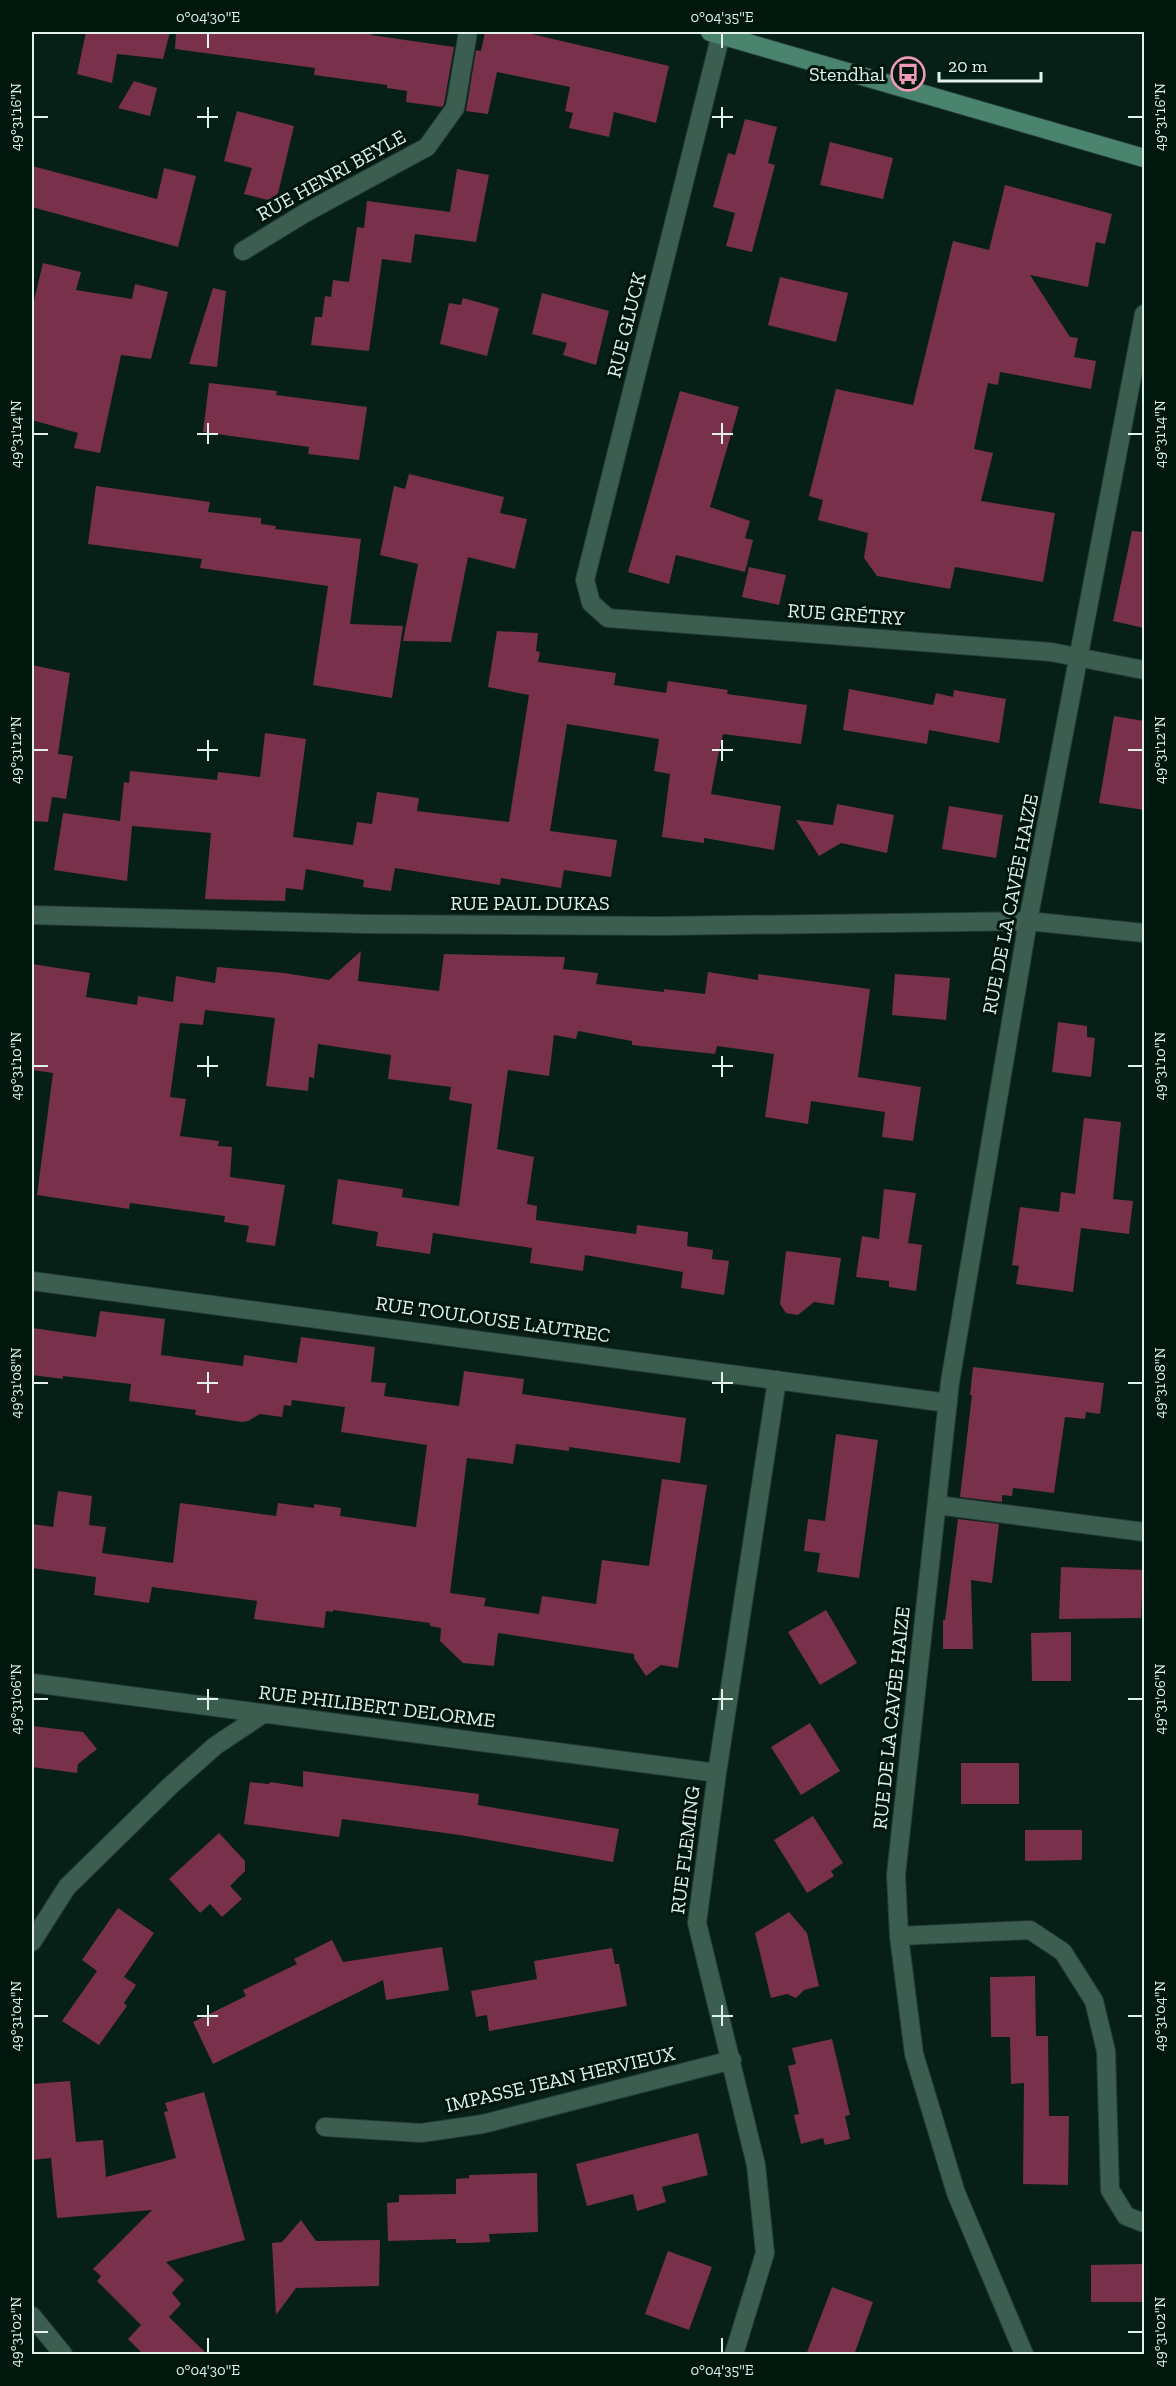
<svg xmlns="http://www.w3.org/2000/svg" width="1176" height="2386" font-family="'Zilla Slab',serif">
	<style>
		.building { fill: #78304b }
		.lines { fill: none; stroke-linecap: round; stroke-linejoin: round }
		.street-casing { stroke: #253d35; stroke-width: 20 }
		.secondary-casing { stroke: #253d35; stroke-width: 20 }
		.street { stroke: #3b5e50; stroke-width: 18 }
		.secondary { stroke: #4a846e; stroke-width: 18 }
		.ticks { fill: none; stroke: #e2f1ea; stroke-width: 2 }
		.labels { text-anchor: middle; stroke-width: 6; stroke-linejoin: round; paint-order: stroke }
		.poi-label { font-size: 20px; fill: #e2f1ea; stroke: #00170e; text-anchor: end }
		.street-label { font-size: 20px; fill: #e2f1ea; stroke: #00170e }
		.neatline { fill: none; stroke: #e2f1ea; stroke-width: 2 }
		.ticks-label { font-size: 15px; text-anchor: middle; fill: #e2f1ea }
	</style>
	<rect width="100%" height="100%" fill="#062017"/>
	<!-- building -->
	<path class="building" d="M86 32H170L163 59 117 54 112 83 77 74Z
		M176 32H372L371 35 454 47 444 104 442 107 406 102 407 91 387 88V85L314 75 315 68 175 49Z
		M485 32H523L669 66 656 123 614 112 609 137 569 128 573 113 565 111 570 87 497 72 488 114 466 111 476 50 481 51Z
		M134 81 157 88 150 116 118 108Z
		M237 111 294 126 276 202 244 194 252 168 224 161Z
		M745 119 777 127 768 163 775 165 752 252 726 246 735 213 713 207 728 153 735 155Z
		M830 142 893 158 883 199 820 185Z
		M32 166 157 199 164 168 196 176 178 247 32 207Z
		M457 169 489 175 476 242 415 234 411 263 382 259 369 351 311 345 315 317H322L325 296 331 297 333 280 349 282 357 227 364 228 367 201 450 212Z
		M1005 185 1112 214 1105 244 1096 242 1088 287 1030 275 1070 337 1078 338 1074 357 1096 361 1091 389 1000 372 998 385 988 383 974 449 993 453 981 501 1055 513 1043 582 955 567 950 589 877 576 864 558 868 533 818 520 823 500 809 496 836 389 913 405 953 241 989 250Z
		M43 263 81 272 76 290 132 299 135 284 168 292 151 359 121 355 100 453 74 448 78 433 32 420V309Z
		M780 277 848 293 836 342 768 325Z
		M213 288 226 291 217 367 189 364Z
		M542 293 609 311 596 365 563 355 567 343 532 334Z
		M463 298 499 308 487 356 440 344 449 303 461 305Z
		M209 383 277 391 276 395 367 407 359 460 308 454 309 447 203 432Z
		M680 391 739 407 710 507 750 521 745 538 753 540 745 572 676 555 669 584 628 572Z
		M409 474 504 497 500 513 527 519 515 569 468 557 451 642 403 641 418 564 380 555 394 486 405 489Z
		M96 486 210 502 208 512 261 518V524L276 526 275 529 361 539 350 624 403 626 392 698 313 685 328 586 200 568 202 559 88 544Z
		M1132 531 1144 532V628L1113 621Z
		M749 567 786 575 779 605 742 597Z
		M497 631 538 633 536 651 540 652 538 662 616 673 614 685 666 693 668 681 728 690 727 694 807 705 801 744 723 734 717 761 711 794 781 806 774 850 704 838V843L662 837 670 774 654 771 659 739 567 724 550 831 617 840 611 877 564 870 561 888 501 878 500 885 395 868 391 891 363 887 364 880 306 869 303 890 286 888 285 901 205 899 211 833 132 826 127 881 54 870 63 813 120 821 124 782 129 783 130 771 217 780 218 772 260 777 265 733 306 739 293 837 353 845 357 822 372 824 377 792 419 798 417 811 509 822 529 695 488 687Z
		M32 665 70 673 58 754 73 756 66 799 52 797 48 822 32 821Z
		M849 689 933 705 936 693 953 697 954 690 1006 699 999 743 929 730 927 744 843 730Z
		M1114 716 1144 721V810L1099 803Z
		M837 804 894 815 887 853 841 843 819 856 796 820 833 825Z
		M949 806 1003 815 996 858 942 849Z
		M361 951 358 981 439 991 444 954 565 957 563 969 598 973 596 984 664 992V989L705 994 708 972 758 980V974L870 989 858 1077 921 1087 913 1141 882 1137 885 1112 811 1101 808 1124 765 1117 774 1054 717 1046 715 1054 632 1045V1041L578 1031 576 1039 554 1035 549 1076 508 1070 497 1149 534 1157 527 1204 537 1206 536 1220 636 1234 637 1225 688 1232 687 1246 713 1250 712 1259 729 1261 724 1295 681 1288 683 1272 585 1255 583 1271 530 1263 532 1248 433 1233 430 1254 376 1246 378 1232 332 1224 338 1179 403 1189 402 1197 459 1206 472 1104 449 1100 451 1087 388 1079 391 1055 318 1044 314 1078 309 1077 308 1091 266 1086 275 1018 205 1010 203 1025 180 1023 170 1097 186 1099 180 1136 219 1141 218 1146 232 1147 230 1177 285 1185 275 1246 246 1242 249 1226 224 1222 225 1216 130 1203 129 1209 37 1195 53 1073 32 1070V964L90 973 86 997 137 1005 138 996 173 1002 176 976 215 983 217 967 284 973 329 980Z
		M895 974 950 978 946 1020 892 1015Z
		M1058 1022 1087 1026V1037L1095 1038 1091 1077 1052 1072Z
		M1084 1118 1121 1122 1113 1199 1133 1201 1129 1234 1081 1228 1073 1292 1016 1284 1019 1266 1012 1265 1020 1207 1059 1212 1061 1192 1075 1194Z
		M884 1189 916 1193 908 1243 922 1245 916 1291 889 1287V1281L856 1277 862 1236 879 1239Z
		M786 1251 841 1258 834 1305 814 1302 798 1315 786 1313 780 1304Z
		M100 1311 165 1319 161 1355 243 1366 244 1355 297 1363 301 1337 375 1347 371 1382 386 1383 384 1396 459 1406 464 1371 524 1379 522 1394 686 1418 680 1463 569 1447V1451L516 1444 513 1464 467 1458 450 1593 486 1598 484 1606 539 1614 542 1596 596 1604 602 1560 649 1566 662 1479 707 1485 678 1668 661 1665 646 1676 634 1658V1654L498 1633 494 1666 463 1663 440 1641 441 1628 430 1626V1623L333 1610V1612L326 1611 324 1628 254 1619 257 1601 152 1587 149 1603 94 1595 96 1577 32 1568V1524L53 1527 58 1491 92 1496 89 1525 106 1527 102 1553 173 1563 180 1503 276 1516 278 1503 314 1508V1504L341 1508 340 1516 416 1527 427 1445 341 1432 345 1407 292 1400 291 1406 284 1405 282 1417 260 1414 248 1421 242 1422 195 1415 196 1410 129 1401 131 1384 63 1376V1379L32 1375V1328L96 1337Z
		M973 1367 1104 1383 1100 1414 1086 1412 1085 1419 1065 1417 1054 1493 1013 1488 1012 1496 1002 1495V1502L960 1497 972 1395H970Z
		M836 1434 878 1440 859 1578 817 1572 820 1553 804 1551 808 1519 825 1521Z
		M958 1519 999 1524 992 1583 971 1580 973 1649H943V1620H945Z
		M1061 1567 1143 1570 1141 1618 1059 1619Z
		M826 1610 857 1663 820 1685 788 1632Z
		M1071 1632V1681H1032L1031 1633Z
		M810 1723 840 1771 801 1795 771 1747Z
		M32 1726 83 1732 97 1749 78 1764 77 1773 32 1767Z
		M961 1763H1019V1804H961Z
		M303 1771 479 1794 478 1805 619 1829 613 1862 460 1835 342 1819 339 1837 244 1824 250 1782 269 1784 270 1782 303 1787Z
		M813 1816 843 1863 831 1871 834 1876 807 1893 774 1840Z
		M1025 1830H1082V1860L1025 1861Z
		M219 1833 245 1861V1871L230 1886 242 1899 222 1917 210 1904 200 1913 169 1879Z
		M118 1908 154 1933 124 1977 136 1985 124 2003 127 2006 99 2045 62 2021 97 1971 82 1960Z
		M789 1912 807 1933 819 1986 804 1990 796 1998 787 1994 771 1998 755 1933Z
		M332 1940 343 1962 442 1947 449 1990 386 2000 383 1980 213 2064 193 2022 246 1996 243 1990 297 1964 294 1959Z
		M612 1948 615 1964H619L627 2006 489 2031 487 2015 476 2017 471 1991 537 1979 534 1961Z
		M1035 1976 1036 2036H1048L1049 2116H1069L1068 2185 1023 2184 1024 2083 1011 2084 1010 2037H991L990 1977Z
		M832 2039 850 2115 845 2116 850 2139 825 2145 823 2138 801 2144 794 2115 799 2114 788 2066 796 2064 792 2048Z
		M70 2081 76 2142 103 2140 106 2177 176 2158 164 2112 168 2111 165 2103 204 2092 245 2240 166 2262 184 2280 172 2293 181 2304 169 2317 208 2355H144L128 2339 141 2325 97 2281 101 2276 93 2269 152 2210 57 2218 51 2158 32 2160V2084Z
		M698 2133 708 2175 662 2187 666 2202 637 2211 633 2194 587 2206 576 2164Z
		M537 2173 538 2232 489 2234 490 2242 471 2243H456V2239L388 2241 387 2203 399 2202V2195L456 2194V2179L469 2178V2175Z
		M301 2220 316 2241 380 2240 379 2286 296 2288 276 2315 272 2243 282 2242Z
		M668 2251 712 2267 689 2330 645 2314Z
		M1142 2264V2302H1091V2265Z
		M832 2287 873 2302 854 2355H806Z"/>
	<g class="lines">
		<!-- street casing -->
		<g class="street-casing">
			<path id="street" d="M721 34 585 580 591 603 608 618 1051 652 1144 670
				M243 251 305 213 427 147 455 108 468 32
				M32 915 366 924 662 926 1028 921 1144 933
				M32 1281 948 1403
				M937 1505 1144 1532
				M32 1683 717 1773
				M899 1936 1030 1930 1063 1952 1094 2001 1106 2051 1110 2190 1126 2216 1144 2223
				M32 1942 67 1887 169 1787 215 1746 263 1714
				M325 2127 421 2133 483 2124 732 2060
				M32 2316 63 2354
				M734 2354 765 2253 756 2165 697 1923 717 1773 777 1380
				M1024 2354 956 2193 914 2054 899 1936 896 1875 950 1382 1028 921 1144 314"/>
		</g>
		<!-- secondary casing -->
		<g class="secondary-casing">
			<path id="secondary" d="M710 32 1144 158"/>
		</g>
		<!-- street -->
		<use href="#street" class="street"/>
		<!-- secondary -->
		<use href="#secondary" class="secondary"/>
	</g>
	<!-- ticks -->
	<path class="ticks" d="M208 33V48M722 33V48M208 107V128M722 107V128M33 117H48M197 117H218M712 117H733M1128 117H1143M208 423V444M722 423V444M33 434H48M197 434H218M712 434H733M1128 434H1143M208 740V761M722 740V761M33 750H48M197 750H218M712 750H733M1128 750H1143M208 1056V1077M722 1056V1077M33 1066H48M197 1066H218M712 1066H733M1128 1066H1143M208 1372V1393M722 1372V1393M33 1383H48M197 1383H218M712 1383H733M1128 1383H1143M208 1689V1710M722 1689V1710M33 1699H48M197 1699H218M712 1699H733M1128 1699H1143M208 2005V2026M722 2005V2026M33 2016H48M197 2016H218M712 2016H733M1128 2016H1143M33 2332H48M1128 2332H1143M208 2338V2353M722 2338V2353"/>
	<!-- icons -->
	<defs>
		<g id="bus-ring" transform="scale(1.725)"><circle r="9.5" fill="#00170e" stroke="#f09ab6" stroke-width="1.5"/><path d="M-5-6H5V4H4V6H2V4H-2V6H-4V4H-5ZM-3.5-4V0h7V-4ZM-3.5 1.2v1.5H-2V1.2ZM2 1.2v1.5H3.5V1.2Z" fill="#f09ab6"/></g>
	</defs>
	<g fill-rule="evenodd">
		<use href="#bus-ring" x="908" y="74"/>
	</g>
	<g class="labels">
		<!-- poi labels -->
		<g class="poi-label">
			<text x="885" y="81">Stendhal</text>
		</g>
		<!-- street labels -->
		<g class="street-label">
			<text transform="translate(331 175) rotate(-29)" y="7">RUE HENRI BEYLE</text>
			<text transform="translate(626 325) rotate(-76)" y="7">RUE GLUCK</text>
			<text transform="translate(846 614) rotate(4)" y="7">RUE GRÉTRY</text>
			<text x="530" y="910">RUE PAUL DUKAS</text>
			<text transform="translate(1010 904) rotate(-79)" y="7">RUE DE LA CAVÉE HAIZE</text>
			<text transform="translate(493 1319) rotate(8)" y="7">RUE TOULOUSE LAUTREC</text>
			<text transform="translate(377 1706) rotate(7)" y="7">RUE PHILIBERT DELORME</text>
			<text transform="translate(891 1718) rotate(-84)" y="7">RUE DE LA CAVÉE HAIZE</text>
			<text transform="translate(685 1850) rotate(-83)" y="7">RUE FLEMING</text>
			<text transform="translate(560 2079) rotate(-13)" y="7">IMPASSE JEAN HERVIEUX</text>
		</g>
	</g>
	<!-- border -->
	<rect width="1176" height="2386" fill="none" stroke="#00170e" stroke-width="66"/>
	<!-- scale -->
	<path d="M939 72v9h102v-9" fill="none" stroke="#e2f1ea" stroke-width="3"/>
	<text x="948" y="72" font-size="18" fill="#e2f1ea" stroke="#00170e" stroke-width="4.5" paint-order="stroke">20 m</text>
	<rect x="33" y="33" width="1110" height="2320" class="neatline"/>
	<g class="ticks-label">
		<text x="208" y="22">0°04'30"E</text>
		<text x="722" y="22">0°04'35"E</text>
		<text transform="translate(16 117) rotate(-90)" y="5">49°31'16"N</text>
		<text transform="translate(1160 117) rotate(-90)" y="5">49°31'16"N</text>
		<text transform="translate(16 434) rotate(-90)" y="5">49°31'14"N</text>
		<text transform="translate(1160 434) rotate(-90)" y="5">49°31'14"N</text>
		<text transform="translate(16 750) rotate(-90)" y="5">49°31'12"N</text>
		<text transform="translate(1160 750) rotate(-90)" y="5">49°31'12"N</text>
		<text transform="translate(16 1066) rotate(-90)" y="5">49°31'10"N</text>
		<text transform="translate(1160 1066) rotate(-90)" y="5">49°31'10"N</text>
		<text transform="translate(16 1383) rotate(-90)" y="5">49°31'08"N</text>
		<text transform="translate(1160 1383) rotate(-90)" y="5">49°31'08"N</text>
		<text transform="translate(16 1699) rotate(-90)" y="5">49°31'06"N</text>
		<text transform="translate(1160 1699) rotate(-90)" y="5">49°31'06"N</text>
		<text transform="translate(16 2016) rotate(-90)" y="5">49°31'04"N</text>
		<text transform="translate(1160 2016) rotate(-90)" y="5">49°31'04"N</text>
		<text transform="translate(16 2332) rotate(-90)" y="5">49°31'02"N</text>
		<text transform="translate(1160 2332) rotate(-90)" y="5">49°31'02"N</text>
		<text x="208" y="2375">0°04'30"E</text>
		<text x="722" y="2375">0°04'35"E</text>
	</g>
</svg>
